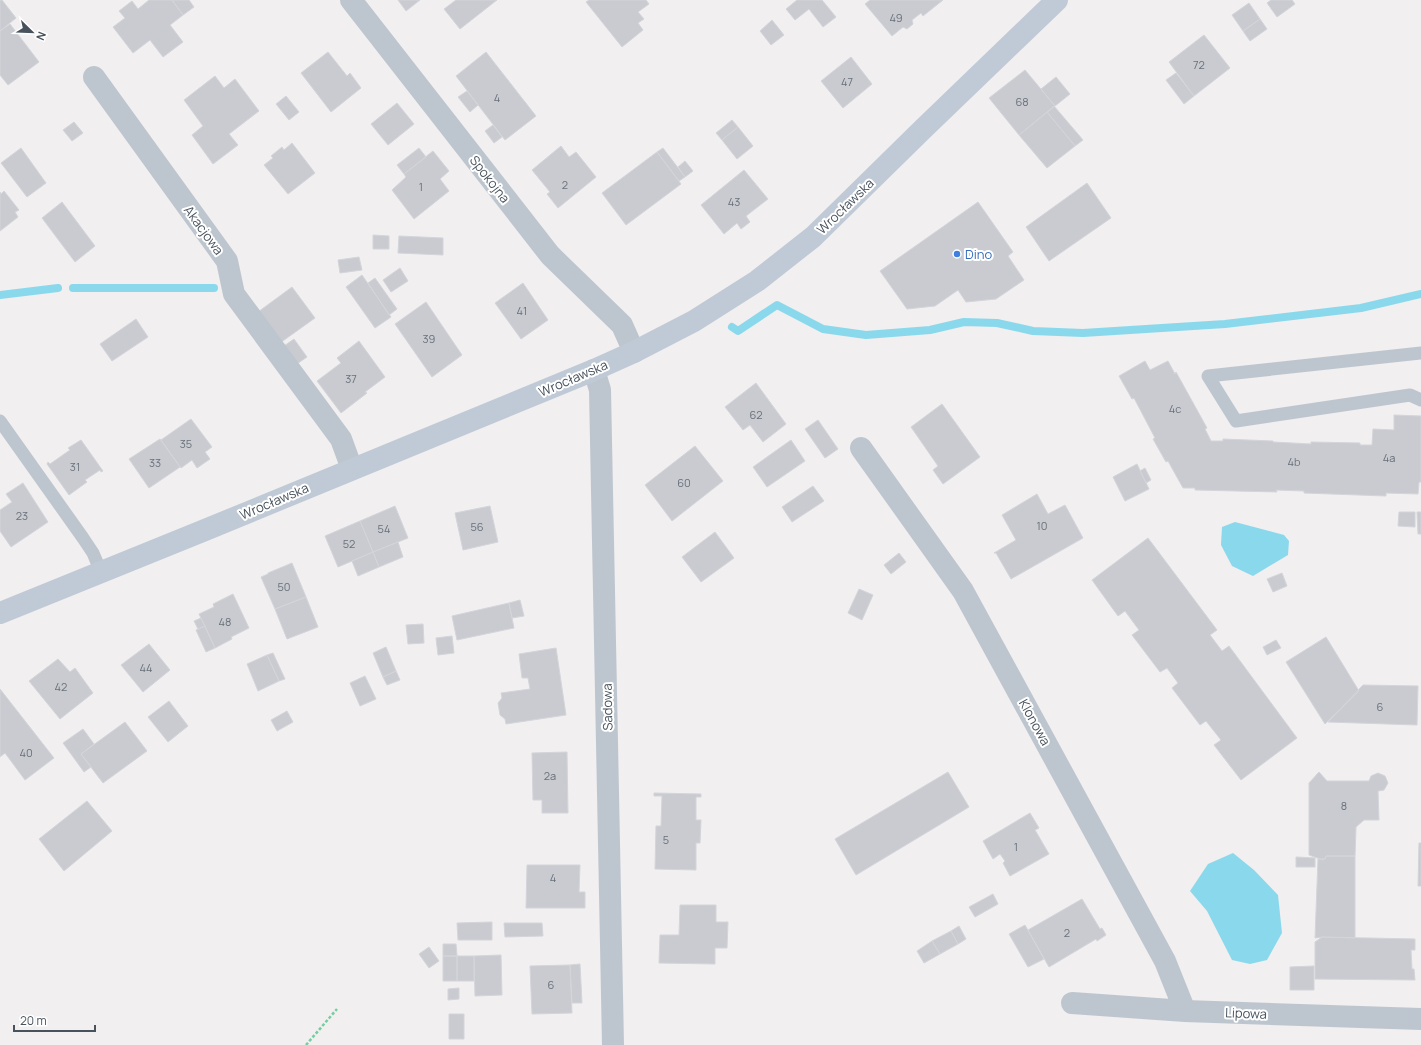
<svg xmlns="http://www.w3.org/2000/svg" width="1421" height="1045" font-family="Manrope,sans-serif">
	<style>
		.water { fill: #8ad8ec }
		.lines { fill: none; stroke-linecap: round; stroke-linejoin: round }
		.stream { stroke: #8ad8ec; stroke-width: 8 }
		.building { fill: #c9cbd1; stroke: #d3d5da }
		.path { stroke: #75cda1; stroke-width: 2.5; stroke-dasharray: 3 2; stroke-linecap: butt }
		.service { stroke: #bdc6ce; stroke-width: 13 }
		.minor { stroke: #bdc6ce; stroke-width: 22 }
		.secondary { stroke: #bfcad6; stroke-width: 22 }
		.shop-dot { fill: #3f7fe0; stroke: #fff; stroke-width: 1.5 }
		.labels { text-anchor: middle; stroke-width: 4; stroke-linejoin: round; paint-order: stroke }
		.number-label { font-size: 11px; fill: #687079 }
		.street-label { font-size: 13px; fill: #47525c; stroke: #fff }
		.shop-label { font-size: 13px; fill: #366cbe; stroke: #fff; text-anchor: start }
	</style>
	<rect width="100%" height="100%" fill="#f1efef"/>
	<!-- water -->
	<path class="water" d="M1235 522 1284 535 1289 541 1288 555 1253 576 1232 566 1221 545 1222 527Z
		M1233 853 1254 870 1278 895 1282 933 1267 960 1250 964 1232 960 1207 911 1190 891 1208 864Z"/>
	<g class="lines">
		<!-- stream -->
		<path class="stream" d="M73 288H214
			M0 295 58 288
			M732 327 738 331 777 305 823 329 866 335 930 330 964 322 997 323 1033 331 1083 333 1225 324 1361 308 1421 294"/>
	</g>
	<!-- building -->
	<path class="building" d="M0 0H2L16 18 0 31Z
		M149 0H172L183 15 170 25 183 42 163 57 150 40 133 53 113 27 125 18 119 11 132 1 138 9Z
		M172 0H189L194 7 183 15Z
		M398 0H420L406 11Z
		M456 0H497L460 29 444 9Z
		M589 0H646L649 4 638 12 644 19 638 23 643 30 622 47 586 2Z
		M797 0H822L836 17 823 27 809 9 795 20 786 9Z
		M870 0H943L923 16 921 13 912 20 913 24 907 29 903 27 892 36 865 4Z
		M1271 0H1292L1295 4 1277 17 1267 3Z
		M1249 3 1260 19 1243 31 1232 15Z
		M1260 19 1267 29 1250 41 1243 31Z
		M772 20 784 35 771 45 760 31Z
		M10 24 39 62 8 85 0 75V31Z
		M1204 35 1230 68 1194 96 1169 62Z
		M328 52 347 76 350 73 361 88 331 112 301 73Z
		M486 52 536 116 505 140 456 76Z
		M851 57 872 84 843 108 821 81Z
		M1025 70 1055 106 1019 135 989 98Z
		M1176 73 1194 96 1184 104 1166 80Z
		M215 76 224 88 235 79 259 111 229 134 238 145 213 164 192 135 203 126 184 100Z
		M1056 77 1070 94 1055 106 1041 89Z
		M467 91 478 105 470 112 458 97Z
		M286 96 299 112 289 120 276 104Z
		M397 103 414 124 388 145 371 124Z
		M1054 106 1083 140 1075 146 1047 112Z
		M1047 112 1075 146 1047 168 1019 135Z
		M732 120 738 127 722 140 716 133Z
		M74 122 83 133 72 141 63 130Z
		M493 125 502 137 494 143 485 131Z
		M738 127 753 146 737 159 722 140Z
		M292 143 315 173 288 194 264 165 273 158 271 156 282 147 284 150Z
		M561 146 569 157 576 152 596 177 558 208 547 194 550 192 532 170Z
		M21 148 46 183 27 197 1 163Z
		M419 148 426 157 404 174 397 165Z
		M663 148 685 177 679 181 657 152Z
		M433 151 449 171 440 179 449 191 414 219 392 190 406 177 404 174Z
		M657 152 681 184 626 225 602 193Z
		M685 161 693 171 685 177 678 167Z
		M744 170 768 199 746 216 750 222 741 229 737 223 724 234 701 205Z
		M1087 183 1111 218 1049 261 1026 227Z
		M4 191 19 210 15 212 18 217 0 231V192L1 194Z
		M62 202 95 246 75 262 42 218Z
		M978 202 1013 252 1008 256 1024 280 996 299 966 302 958 290 935 306 907 309 880 271Z
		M373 235 389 236V249H373Z
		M399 236 443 238V255L398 253Z
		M359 257 362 270 340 273 338 260Z
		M400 268 408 281 391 292 383 280Z
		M362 275 391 317 375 328 346 287Z
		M375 278 397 309 389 315 368 283Z
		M523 283 548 320 521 339 495 303Z
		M292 287 315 318 280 343 258 312Z
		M426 302 462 355 432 377 395 324Z
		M136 319 148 337 112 361 100 344Z
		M294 339 307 357 294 366 281 348Z
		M359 341 385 377 365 392 367 393 341 413 317 381 341 363 337 358Z
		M1145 361 1150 370 1168 361 1175 374 1176 372 1207 428 1205 429 1211 441H1223V439L1273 441V442L1311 444V442L1360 443V445H1372L1373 429 1394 430V415L1421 416V482H1419L1418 494 1386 493V496L1304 493V491L1276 490 1277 492 1195 490V488H1183L1168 461 1166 462 1153 439 1155 438 1134 398 1132 399 1119 376Z
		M756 383 786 424 763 442 750 425 743 430 725 407Z
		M942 404 980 457 943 484 933 470 938 466 911 427Z
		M191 419 212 447 205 452 210 459 197 468 192 460 181 468 161 440Z
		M818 420 838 449 825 458 805 429Z
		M160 439 180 467 149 488 129 459Z
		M81 440 103 471 101 472 100 470 85 480 87 482 69 495 47 464 48 462 50 464 70 450 68 448Z
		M791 440 805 461 767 487 753 467Z
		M695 446 723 481 672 521 645 485Z
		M1137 464 1149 489 1125 501 1113 477Z
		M1145 468 1151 480 1146 483 1140 471Z
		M23 483 48 522 11 547 0 531V510L12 502 6 494Z
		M813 486 824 501 792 522 782 507Z
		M1037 494 1048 514 1065 505 1083 538 1011 579 996 553H994L1016 540 1002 515Z
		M395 506 408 538 373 552 360 521Z
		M490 506 498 542 463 550 455 513Z
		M1399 512H1415V527L1398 526Z
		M1417 512H1421V534H1418Z
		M360 521 373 552 338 567 325 536Z
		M715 532 734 558 701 582 682 557Z
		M1148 538 1217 630 1210 635 1222 651 1229 646 1297 738 1241 780 1214 745 1221 740 1206 721 1200 725 1172 688 1178 683 1167 668 1160 672 1132 635 1139 630 1125 611 1118 616 1092 580Z
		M398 542 403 557 379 567 373 552Z
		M373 552 379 567 358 576 352 561Z
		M899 553 906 562 891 574 884 565Z
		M292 563 306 597 275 609 261 577 268 574V573Z
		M1282 573 1287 586 1273 592 1267 579Z
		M859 589 873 595 862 620 848 613Z
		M233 594 249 628 231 637 232 639 215 648 199 614 214 607 213 604Z
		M306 597 318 627 287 639 275 609Z
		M520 600 524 616 512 618 509 603Z
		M509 603 514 628 457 640 452 616Z
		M201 618 205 626 198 629 194 621Z
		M423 624 424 643 408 644 406 625Z
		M205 626 215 648 206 652 196 630Z
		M452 636 454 653 438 655 436 638Z
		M1326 637 1359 691 1325 724 1286 662Z
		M1276 640 1281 648 1267 655 1263 647Z
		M149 644 170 670 143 692 121 665Z
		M386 647 396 671 383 677 373 653Z
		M556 648 566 715 506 724 505 719 500 715 498 703 502 698 501 693 530 689 528 678H522L519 654Z
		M273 653 285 679 279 681 267 655Z
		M267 655 279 681 258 691 247 664Z
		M58 659 70 672 75 668 93 693 60 719 29 681Z
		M396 671 400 680 387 685 383 677Z
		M365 676 376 699 360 706 350 683Z
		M1363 685 1418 686 1417 725 1328 722Z
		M0 689 54 758 25 780 5 753 0 757Z
		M169 701 188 726 168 742 148 717Z
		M287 711 293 722 277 731 271 720Z
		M125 722 147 751 103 783 81 754Z
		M83 729 94 744 81 754 91 767 84 772 63 743Z
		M567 752 568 813H542V800H533L532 753Z
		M948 772 969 807 856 875 835 839Z
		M1319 772 1327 781H1369L1371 776 1378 773 1385 776 1388 783 1384 790 1378 791 1379 820H1364L1356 827 1355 856H1326L1325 858 1323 860 1309 855V783Z
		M654 793 701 794V797H696V820H701L700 843H696V870L655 869 656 826H661L662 796H654Z
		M87 801 112 831 64 871 39 839Z
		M1030 813 1039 828 1035 830 1049 854 1010 876 1003 863 1005 861 1000 854 993 859 983 841Z
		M1419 843H1421V886H1418Z
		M1326 856H1355V938L1322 937 1315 938 1318 859H1325Z
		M1296 857 1315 858V867H1296Z
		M527 865H580L579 892H585V908H526Z
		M993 894 998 904 975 917 969 907Z
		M1082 899 1100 929 1102 928 1106 935 1097 941 1096 939 1049 967 1028 930Z
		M680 905H716V922H728L727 948H715V964L659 963 660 935H679Z
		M492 922V940H458L457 923Z
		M504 923H542L543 936 505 937Z
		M1025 925 1044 959 1028 967 1009 934Z
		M959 926 966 939 958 944 951 931Z
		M951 931 958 944 940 954 932 941Z
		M1322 937 1415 939V950H1411L1412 969H1414L1415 980 1315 979V942Z
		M932 941 940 954 924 963 917 951Z
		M443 944H456L457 956H443Z
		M429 947 439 961 429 968 419 954Z
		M501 955 502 995 475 996 474 956Z
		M443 956H457V981H443Z
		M457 956H474V981H457Z
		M580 964 582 1003H572L570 965Z
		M570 965 572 1013 532 1014 530 966Z
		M1314 966V990H1290V967Z
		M459 988V999L448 1000V989Z
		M449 1014H464V1039H449Z"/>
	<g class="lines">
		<!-- path -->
		<path class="path" d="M306 1045 337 1009"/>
		<!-- service -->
		<path class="service" d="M1421 353 1208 376 1236 421 1410 395 1421 400
			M0 421 83 538 93 553 101 572"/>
		<!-- minor -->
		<path class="minor" d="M351 0 550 255 622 325 634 352
			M94 77 227 261 234 294 341 439 352 469
			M594 370 600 390 613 1045
			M861 448 963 591 1165 961 1185 1011
			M1072 1003 1185 1011 1421 1019"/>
		<!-- secondary -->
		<path class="secondary" d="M0 613 205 530 594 370 634 352 694 321 757 281 813 237 922 130 1057 0"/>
	</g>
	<!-- markers -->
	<circle class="shop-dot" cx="957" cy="254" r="4"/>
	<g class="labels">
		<!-- number labels -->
		<g class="number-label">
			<text x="896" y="22">49</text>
			<text x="1199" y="69">72</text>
			<text x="847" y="86">47</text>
			<text x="497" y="102">4</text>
			<text x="1022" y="106">68</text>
			<text x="565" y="189">2</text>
			<text x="421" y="191">1</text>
			<text x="734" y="206">43</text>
			<text x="522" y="315">41</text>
			<text x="429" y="343">39</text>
			<text x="351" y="383">37</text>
			<text x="1175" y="413">4c</text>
			<text x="756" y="419">62</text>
			<text x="186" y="448">35</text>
			<text x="1389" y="462">4a</text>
			<text x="1294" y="466">4b</text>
			<text x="155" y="467">33</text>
			<text x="75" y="471">31</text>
			<text x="684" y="487">60</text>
			<text x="22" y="520">23</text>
			<text x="1042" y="530">10</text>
			<text x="477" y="531">56</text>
			<text x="384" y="533">54</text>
			<text x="349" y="548">52</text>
			<text x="284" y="591">50</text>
			<text x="225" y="626">48</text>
			<text x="146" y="672">44</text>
			<text x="61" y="691">42</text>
			<text x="1380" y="711">6</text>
			<text x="26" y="757">40</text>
			<text x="550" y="780">2a</text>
			<text x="1344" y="810">8</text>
			<text x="666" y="844">5</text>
			<text x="1016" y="851">1</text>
			<text x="553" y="882">4</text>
			<text x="1067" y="937">2</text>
			<text x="551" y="989">6</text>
		</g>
		<!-- street labels -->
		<g class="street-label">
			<text transform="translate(490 179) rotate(52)" y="5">Spokojna</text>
			<text transform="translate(845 206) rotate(-44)" y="5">Wrocławska</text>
			<text transform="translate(204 230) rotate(54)" y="5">Akacjowa</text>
			<text transform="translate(573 378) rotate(-23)" y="5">Wrocławska</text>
			<text transform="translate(274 501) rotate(-23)" y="5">Wrocławska</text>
			<text transform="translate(607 707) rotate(-91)" y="5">Sadowa</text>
			<text transform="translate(1035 722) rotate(61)" y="5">Klonowa</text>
			<text transform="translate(1246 1013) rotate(2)" y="5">Lipowa</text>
		</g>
		<!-- shop labels -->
		<g class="shop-label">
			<text x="965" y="259">Dino</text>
		</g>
	</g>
	<!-- north arrow -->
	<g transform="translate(32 32) rotate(113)" stroke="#ffffff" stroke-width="3" paint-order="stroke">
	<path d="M0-3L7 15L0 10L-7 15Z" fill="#47525c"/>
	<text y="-6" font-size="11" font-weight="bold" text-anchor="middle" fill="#47525c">N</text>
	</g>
	<!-- scale -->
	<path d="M14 1025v6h81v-6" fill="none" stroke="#47525c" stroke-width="2"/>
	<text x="20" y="1025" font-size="12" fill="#47525c" stroke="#ffffff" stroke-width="3" paint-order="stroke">20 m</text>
</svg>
